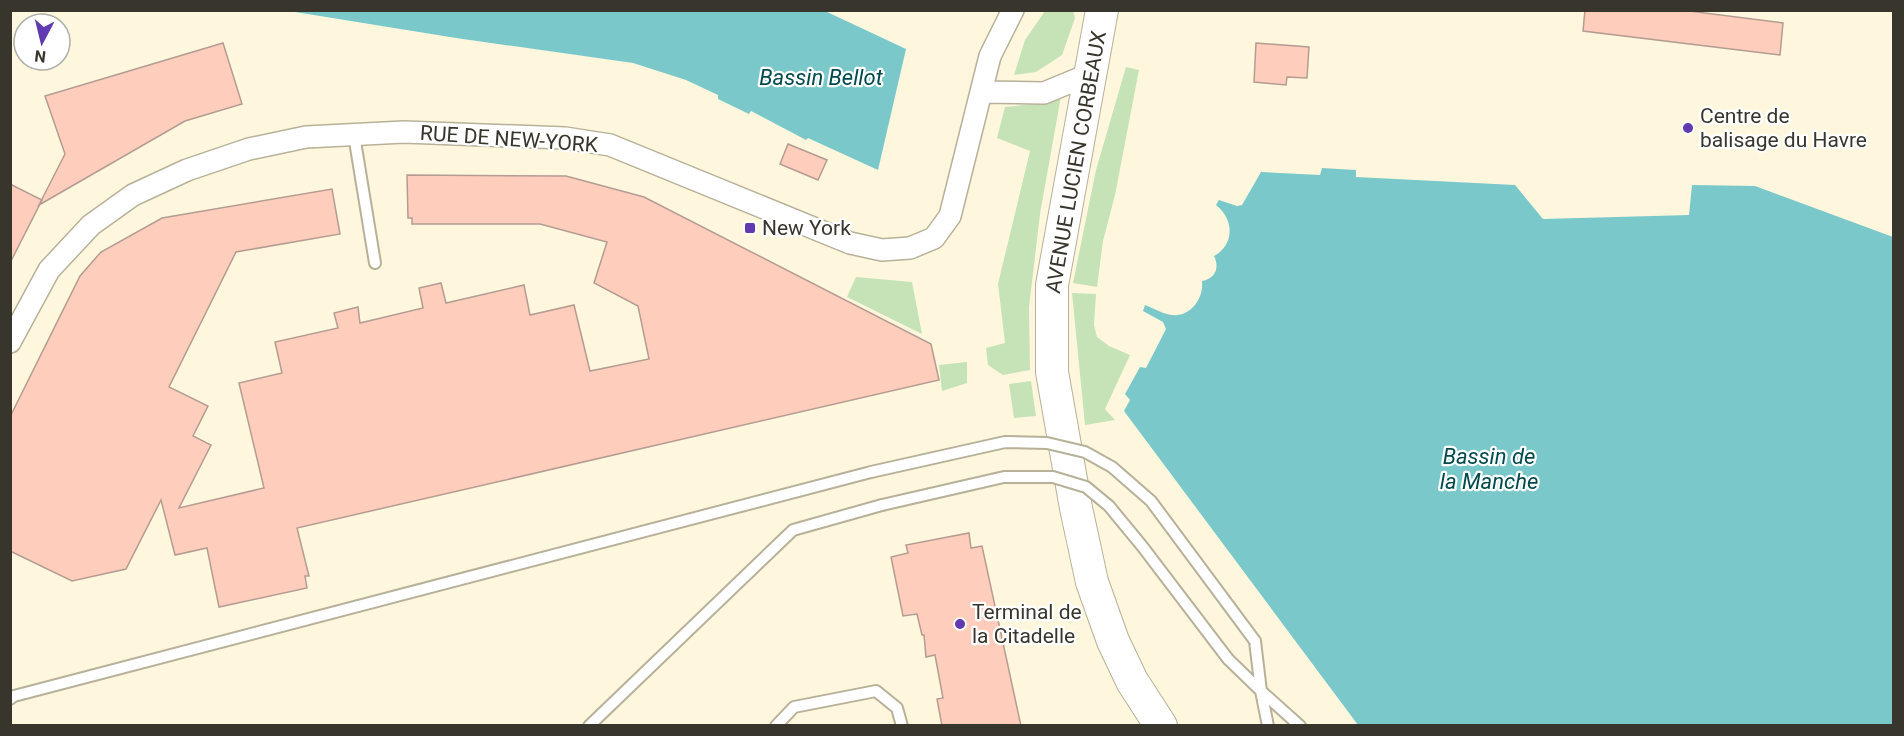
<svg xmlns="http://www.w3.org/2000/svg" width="1904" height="736" font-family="Roboto,sans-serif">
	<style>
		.green { fill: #c6e2b7 }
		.water { fill: #7bc8cb }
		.building { fill: #ffcdbc; stroke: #b59c92; stroke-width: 1.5 }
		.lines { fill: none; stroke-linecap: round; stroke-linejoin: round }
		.service-casing { stroke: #b7b199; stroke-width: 14 }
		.minor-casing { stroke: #b7b199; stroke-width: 24 }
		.secondary-casing { stroke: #b7b199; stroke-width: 34 }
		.service { stroke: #fff; stroke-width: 10 }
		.minor { stroke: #fff; stroke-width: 21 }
		.secondary { stroke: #fff; stroke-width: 32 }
		.service-bridge-casing { stroke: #b7b199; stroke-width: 14; stroke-linecap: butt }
		.service-bridge { stroke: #fff; stroke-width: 10 }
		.poi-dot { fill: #5f3ab2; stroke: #fff; stroke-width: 2 }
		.labels { text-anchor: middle; stroke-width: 4.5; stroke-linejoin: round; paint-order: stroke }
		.poi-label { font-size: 21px; fill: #38362c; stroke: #fff; text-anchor: start }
		.street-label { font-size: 21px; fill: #38362c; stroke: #fff }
		.water-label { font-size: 22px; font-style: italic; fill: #00494c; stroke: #fff }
	</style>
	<rect width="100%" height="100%" fill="#fef7de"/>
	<!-- green -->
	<path class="green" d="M1045 11H1073L1075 18 1062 55 1036 72 1014 75 1025 40Z
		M1126 67 1139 70 1115 195 1103 241 1097 287 1073 283 1096 170Z
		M1061 96 1040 214 1029 307 1030 370 1003 375 988 365 986 348 1005 343 998 284 1030 151 997 138 1005 107 1043 103Z
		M856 277 912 282 922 334 847 297Z
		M1072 293 1096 294 1094 325 1097 337 1109 346 1130 355 1105 409 1115 420 1085 425Z
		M967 362V383L942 391 939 365Z
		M1031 381 1036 416 1014 418 1009 384Z"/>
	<!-- water -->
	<path class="water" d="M289 11H825L906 49 878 170 808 138 806 140 751 111 749 114 718 99V95L686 80 633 63 456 38Z
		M1322 168 1356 170V177L1515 185 1543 219 1689 215 1692 185 1755 186 1893 237V725H1358L1124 411 1130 400 1125 394 1140 367 1146 368 1166 329 1163 322 1143 311 1145 305C1153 308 1163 314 1172 315 1191 317 1204 298 1202 281 1215 279 1220 268 1214 256 1235 244 1234 219 1216 205L1219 200 1237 206 1242 205 1261 172 1320 175Z"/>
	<!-- building -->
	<path class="building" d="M1585 10H1681L1783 23 1780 55 1583 31Z
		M223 43 242 104 185 121 39 205 65 154 45 96Z
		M1256 43 1309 47 1307 78 1287 77 1286 85 1254 82Z
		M788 144 827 160 818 180 780 164Z
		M407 175 566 176 644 197 931 344 939 380 297 528 309 576H305L307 588 219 607 207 548 175 555 161 500 126 569 72 581 10 551V417L80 276 101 252 162 218 332 189 340 234 236 252 169 387 208 406 193 436 211 445 179 508 264 488 239 383 282 373 275 342 338 328 334 313 358 307 360 323 423 308 419 288 441 283 446 303 524 285 530 315 574 305 590 371 649 359 638 306 594 283 607 242 540 224H412V218H408Z
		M10 184 42 200 10 263Z
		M969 533 971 548 982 546 1021 726H942L937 699 943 698 935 655 926 657 924 635H922L917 614 903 616 891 557 908 553 906 545Z"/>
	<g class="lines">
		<!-- service casing -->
		<g class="service-casing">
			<path id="service" d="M354 135 375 263
				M1255 641 1261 691 1268 726
				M1228 659 1261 691 1300 726
				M10 699 14 696 871 472
				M589 726 793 530 882 505
				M776 726 794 707 876 691 897 708 902 726"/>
		</g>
		<!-- minor casing -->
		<g class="minor-casing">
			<path id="minor" d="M981 92 1044 93 1090 74
				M10 342 49 270 91 225 133 195 187 170 249 149 306 137 404 132 565 138 610 145 850 243 882 250 910 248 934 238 950 216 990 56 1013 10"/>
		</g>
		<!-- secondary casing -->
		<g class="secondary-casing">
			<path id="secondary" d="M1102 10 1052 285V372L1076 508 1092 582 1113 641 1132 681 1161 726"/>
		</g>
		<!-- service -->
		<use href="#service" class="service"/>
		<!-- minor -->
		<use href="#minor" class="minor"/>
		<!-- secondary -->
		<use href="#secondary" class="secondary"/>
		<!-- service-bridge casing -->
		<g class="service-bridge-casing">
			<path id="service-bridge" d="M871 472 1005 442 1047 443 1085 452 1112 467 1151 501 1255 641
				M882 505 1004 477H1053L1086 487 1109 506 1142 546 1228 659"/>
		</g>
		<!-- service-bridge -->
		<use href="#service-bridge" class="service-bridge"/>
	</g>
	<!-- markers -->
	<g class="poi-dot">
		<circle cx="1688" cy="128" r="6"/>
		<rect x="744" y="222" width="12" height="12" rx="3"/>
		<circle cx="960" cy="624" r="6"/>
	</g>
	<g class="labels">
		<!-- poi labels -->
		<g class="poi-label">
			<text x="1700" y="123">Centre de<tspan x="1700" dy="24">balisage du Havre</tspan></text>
			<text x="762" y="235">New York</text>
			<text x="972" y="619">Terminal de<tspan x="972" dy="24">la Citadelle</tspan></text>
		</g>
		<!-- street labels -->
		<g class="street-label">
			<text transform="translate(509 139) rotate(4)" y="7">RUE DE NEW-YORK</text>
			<text transform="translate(1076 162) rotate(-80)" y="7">AVENUE LUCIEN CORBEAUX</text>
		</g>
		<!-- water labels -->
		<g class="water-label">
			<text x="821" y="85">Bassin Bellot</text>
			<text x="1489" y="464">Bassin de<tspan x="1489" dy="25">la Manche</tspan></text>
		</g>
	</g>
	<!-- border -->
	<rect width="1904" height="736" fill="none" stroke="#38362c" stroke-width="24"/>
	<!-- north arrow -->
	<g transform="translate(42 42) rotate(187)"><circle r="28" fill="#ffffff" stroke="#afafab" stroke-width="1.5"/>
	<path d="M0-4.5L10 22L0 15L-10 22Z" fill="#5f3ab2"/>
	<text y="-9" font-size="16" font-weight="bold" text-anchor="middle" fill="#38362c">N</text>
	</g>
</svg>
